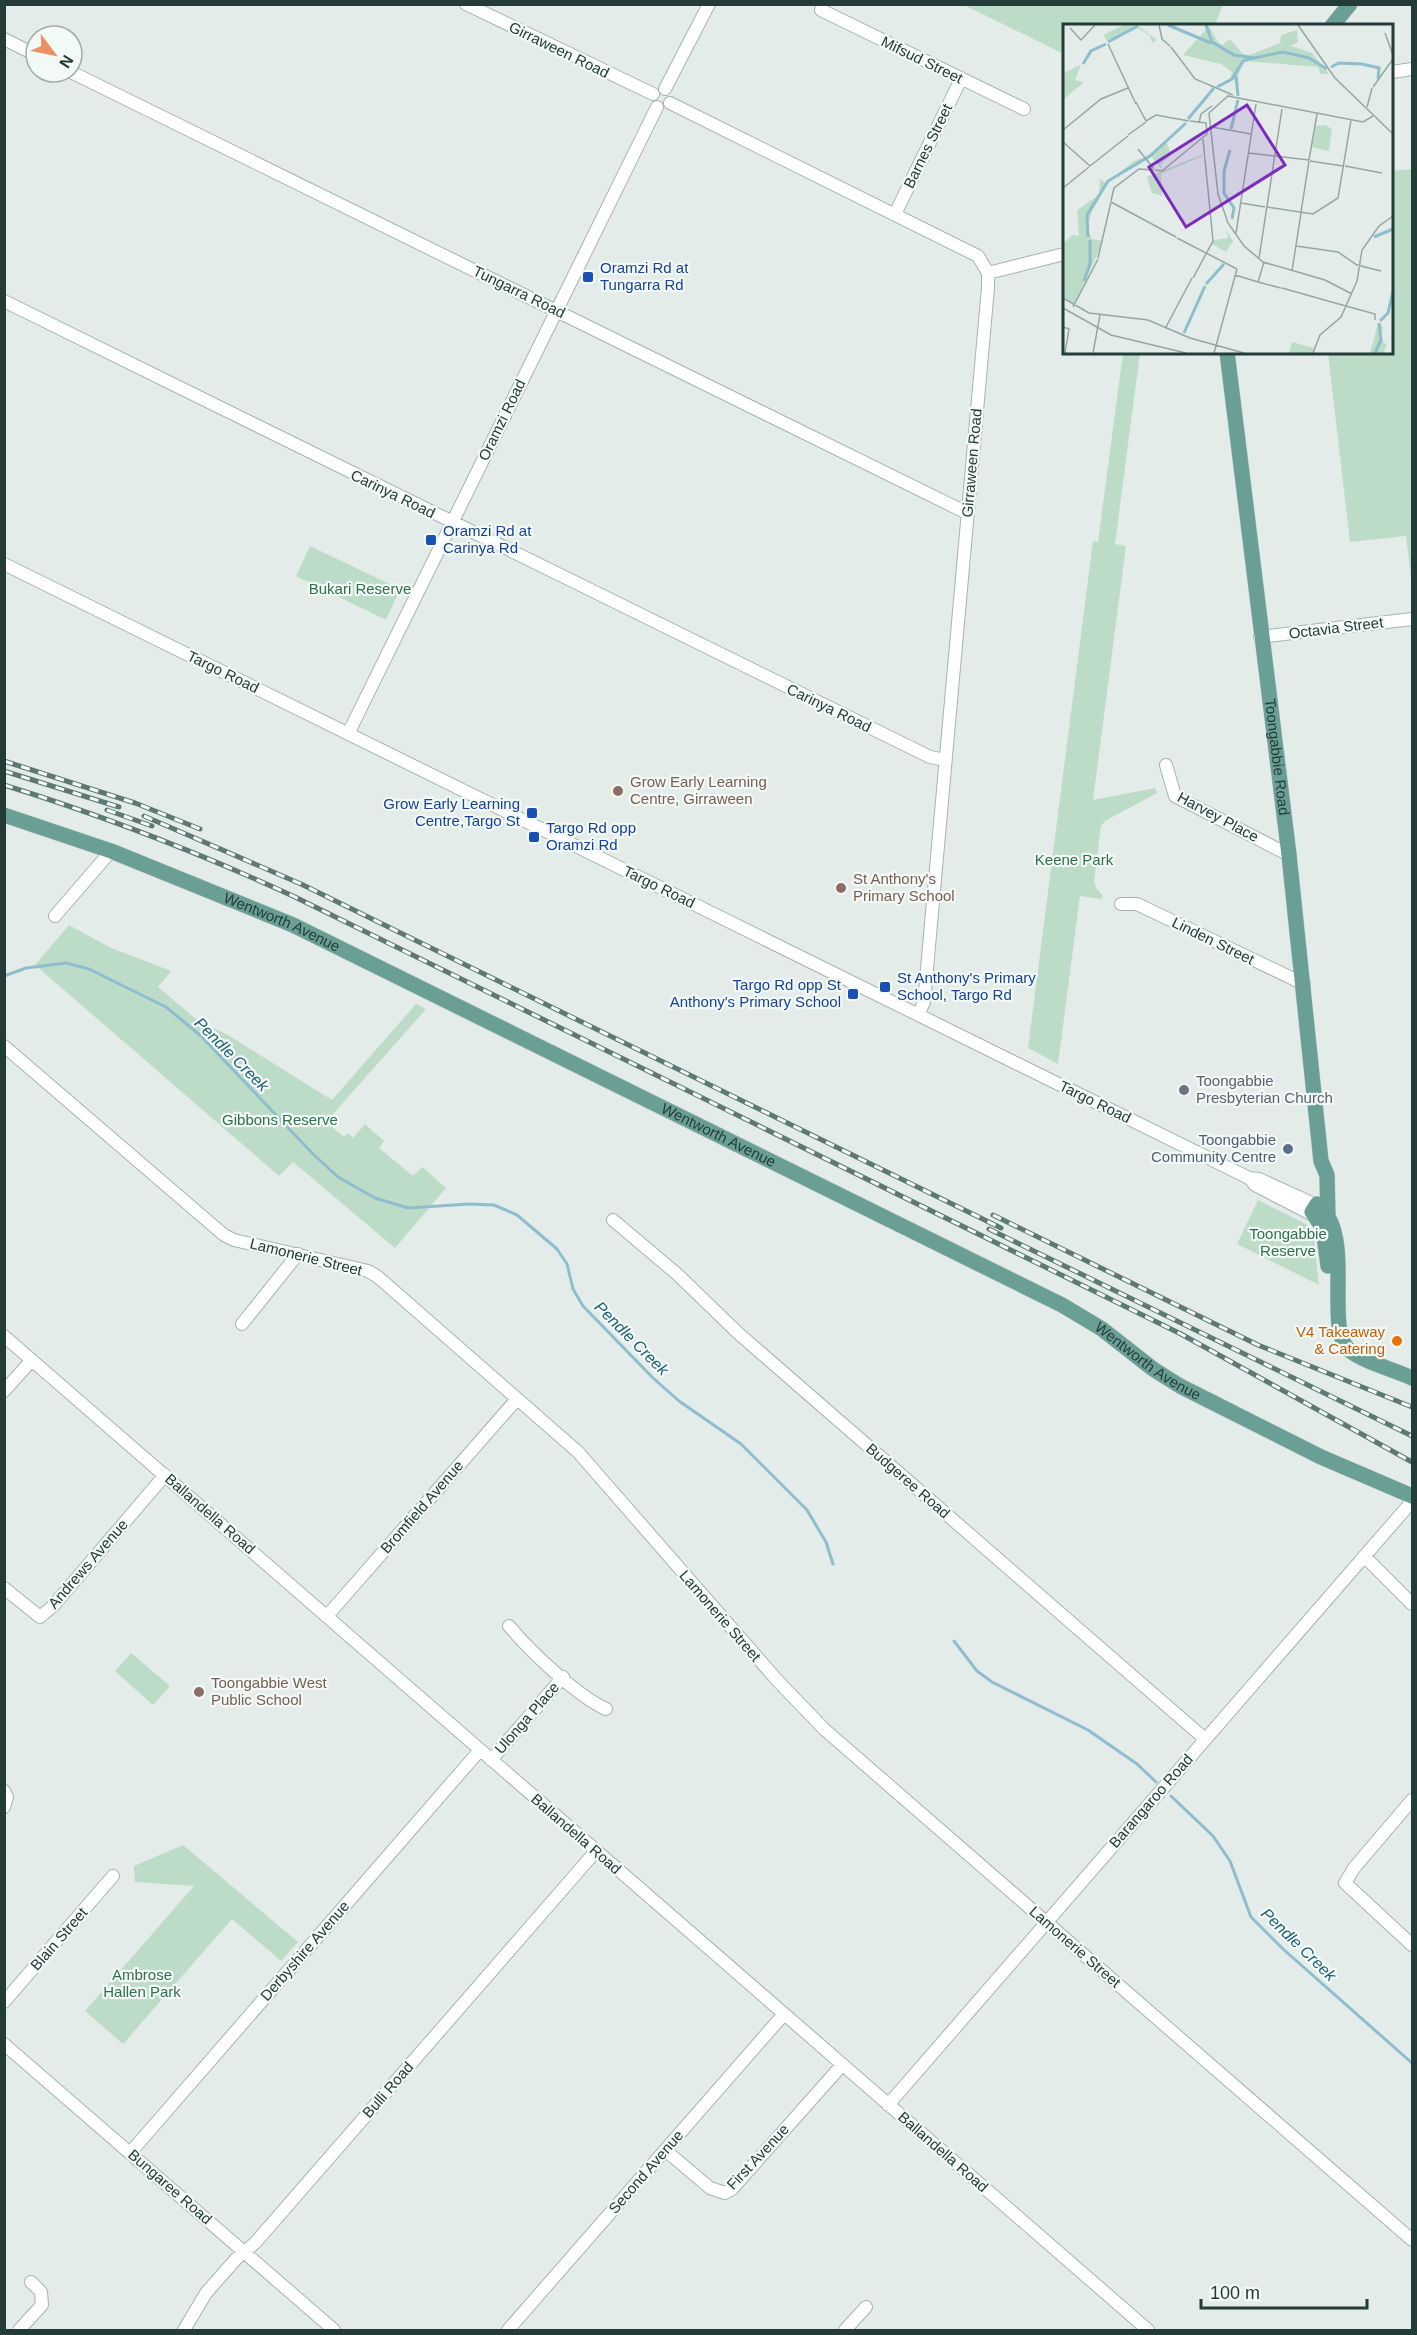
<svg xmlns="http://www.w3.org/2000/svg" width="1417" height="2335" font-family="Arial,sans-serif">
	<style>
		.green { fill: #bddcc8 }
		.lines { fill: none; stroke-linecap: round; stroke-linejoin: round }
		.stream { stroke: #8ebece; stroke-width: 3 }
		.minor-casing { stroke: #a6b4b0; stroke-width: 14 }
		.major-casing { stroke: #c1c8c7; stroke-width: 16 }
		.minor { stroke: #fff; stroke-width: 12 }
		.major { stroke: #6a9f96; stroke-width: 15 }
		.rail-casing { stroke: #5e7873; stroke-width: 5 }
		.rail { stroke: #f3f9f6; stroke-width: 3; stroke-dasharray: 9; stroke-linecap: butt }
		.transit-dot { fill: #1a4fb4; stroke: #f3f9f6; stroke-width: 2 }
		.education-dot { fill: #8d6e63; stroke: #f3f9f6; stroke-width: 2 }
		.worship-dot { fill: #6b7280; stroke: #f3f9f6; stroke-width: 2 }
		.service-dot { fill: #5c6f8a; stroke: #f3f9f6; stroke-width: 2 }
		.food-dot { fill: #e8710a; stroke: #f3f9f6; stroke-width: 2 }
		.labels { text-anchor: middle; stroke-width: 4.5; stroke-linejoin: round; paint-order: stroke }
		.street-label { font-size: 15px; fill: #233c38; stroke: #f3f9f6 }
		.transit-label { font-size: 15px; fill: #164399; stroke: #f3f9f6; text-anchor: start }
		.park-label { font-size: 15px; fill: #30714f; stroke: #f3f9f6 }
		.education-label { font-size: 15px; fill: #785e54; stroke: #f3f9f6; text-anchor: start }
		.worship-label { font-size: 15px; fill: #5b616d; stroke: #f3f9f6; text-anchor: start }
		.service-label { font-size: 15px; fill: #4e5e75; stroke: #f3f9f6; text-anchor: end }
		.food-label { font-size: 15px; fill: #c56008; stroke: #f3f9f6; text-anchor: end }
		.water-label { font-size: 16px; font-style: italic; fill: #206075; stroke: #f3f9f6 }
		.inset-river { fill: none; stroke: #8ebece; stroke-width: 3 }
		.inset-road { fill: none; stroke: #96a6a2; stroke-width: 1.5 }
		.view { fill: #7b2cbf; fill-opacity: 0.15; stroke: #7b2cbf; stroke-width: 3 }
		.inset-edge { fill: none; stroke: #233c38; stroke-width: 3 }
	</style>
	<rect width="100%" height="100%" fill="#e3ece9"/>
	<!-- green -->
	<path class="green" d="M964 5H1223L1215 25 1064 26V54Z
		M1412 169V585L1406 536 1350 542 1328 353 1392 352V171Z
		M1123 353H1140L1115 544 1126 546 1093 800 1155 788 1157 793 1105 821 1101 826 1094 881 1096 888 1103 896 1101 899 1080 896 1058 1064 1028 1048 1093 541 1098 542Z
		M310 546 400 589 386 620 296 576Z
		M69 925 109 947 171 971 158 987 197 1020 228 1035 332 1100 416 1004 426 1009 326 1122 344 1137 348 1133 353 1138 365 1124 384 1141 379 1148 413 1176 422 1167 446 1188 395 1248 293 1162 279 1176 35 965Z
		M1258 1200 1308 1225 1313 1232 1319 1285 1237 1244Z
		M131 1653 170 1686 153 1705 115 1671Z
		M183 1845 298 1942 281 1961 232 1919 123 2044 85 2011 194 1886 135 1882 134 1866Z"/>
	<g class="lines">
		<!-- stream -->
		<path class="stream" d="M4 976 26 968 66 963 89 969 166 1007 201 1036 314 1155 338 1177 375 1198 408 1208 469 1204 494 1205 517 1215 557 1249 567 1264 573 1289 583 1306 653 1378 679 1401 741 1444 807 1510 826 1542 833 1564
			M954 1641 977 1671 992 1682 1088 1730 1137 1764 1156 1782
			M1171 1796 1213 1836 1230 1861 1251 1917 1283 1949 1412 2063"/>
		<!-- minor casing -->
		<g class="minor-casing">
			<path id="minor" d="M466 4 653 94
				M821 10 1024 109
				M4 39 36 55
				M71 72 967 513
				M1392 72 1412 69
				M665 89 709 4
				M670 103 978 256 988 273V288L924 1002 918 1015
				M895 214 961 79
				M988 273 1064 254
				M4 301 930 757 945 760
				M4 564 1249 1178 1259 1179 1316 1205
				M1260 637 1412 619
				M348 734 657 107
				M1166 765 1175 796 1289 855
				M1121 904H1137L1304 984
				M55 916 111 851
				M4 1046 224 1235 234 1240 368 1271 378 1277 578 1452 776 1679 824 1729 1412 2240
				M1250 1179 1255 1185 1313 1215
				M613 1220 677 1274 738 1333 1205 1739
				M242 1324 298 1254
				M4 1336 1148 2330
				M4 1391 32 1360
				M1364 1556 1412 1604
				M4 1588 40 1617 53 1606 165 1475
				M327 1616 517 1399
				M509 1626C530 1651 577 1696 606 1709
				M491 1760 563 1677
				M4 1791 7 1797 4 1807
				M1412 1800 1354 1868 1345 1883 1412 1945
				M4 2002 113 1876
				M4 2044 334 2330
				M888 2105 1408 1506 1412 1496
				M665 2150 710 2188 725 2193 732 2189 842 2065
				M130 2153 480 1750
				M19 2330 42 2305 41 2292 31 2282
				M184 2330 206 2293 236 2259 255 2243 596 1851
				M508 2330 784 2014
				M845 2330 866 2307"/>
		</g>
		<!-- major casing -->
		<g class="major-casing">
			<g id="major">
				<path d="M1332 26 1350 4"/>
				<path id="s1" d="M1227 352 1289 855 1321 1161 1327 1175 1328 1217"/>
				<path id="s2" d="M4 815 111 851 293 925 1062 1305 1102 1329 1153 1369 1180 1386 1321 1457 1412 1496"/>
				<path d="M1327 1206 1317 1204 1312 1212 1323 1228 1328 1266"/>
				<path d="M1328 1217C1349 1251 1327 1328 1348 1349 1361 1361 1395 1370 1412 1378"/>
			</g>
		</g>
		<!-- minor -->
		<use href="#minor" class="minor"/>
		<!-- major -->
		<use href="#major" class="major"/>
		<!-- rail casing -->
		<g class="rail-casing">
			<path id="rail" d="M4 761 135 803 200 829
				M4 771 119 807
				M4 785C104 816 200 853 295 897L1181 1334 1412 1462
				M107 810 152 826
				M144 816 301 884 1001 1228
				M993 1215 1258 1345 1412 1407
				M989 1229 1412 1436"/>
		</g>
		<!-- rail -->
		<use href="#rail" class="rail"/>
	</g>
	<!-- markers -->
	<g class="transit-dot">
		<rect x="582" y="271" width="12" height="12" rx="3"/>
		<rect x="425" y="534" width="12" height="12" rx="3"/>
		<rect x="526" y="807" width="12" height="12" rx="3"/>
		<rect x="528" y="831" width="12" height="12" rx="3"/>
		<rect x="879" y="981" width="12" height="12" rx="3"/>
		<rect x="847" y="988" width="12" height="12" rx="3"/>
	</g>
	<g class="education-dot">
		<circle cx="618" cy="791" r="6"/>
		<circle cx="841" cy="888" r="6"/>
		<circle cx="199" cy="1692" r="6"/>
	</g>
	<circle class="worship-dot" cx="1184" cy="1090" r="6"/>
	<circle class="service-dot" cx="1288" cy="1149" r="6"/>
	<circle class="food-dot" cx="1397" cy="1341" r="6"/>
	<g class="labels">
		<!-- street labels -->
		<g class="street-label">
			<text transform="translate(559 50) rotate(26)" y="5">Girraween Road</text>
			<text transform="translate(922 60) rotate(26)" y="5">Mifsud Street</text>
			<text transform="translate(928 146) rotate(-64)" y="5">Barnes Street</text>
			<text transform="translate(519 292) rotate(26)" y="5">Tungarra Road</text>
			<text transform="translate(502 420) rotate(-64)" y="5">Oramzi Road</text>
			<text transform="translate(972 463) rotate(-85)" y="5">Girraween Road</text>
			<text transform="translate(393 494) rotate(26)" y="5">Carinya Road</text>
			<text transform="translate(1336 628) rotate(-7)" y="5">Octavia Street</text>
			<text transform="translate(223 672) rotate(26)" y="5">Targo Road</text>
			<text transform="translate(829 708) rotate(26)" y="5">Carinya Road</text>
			<text dy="5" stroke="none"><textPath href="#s1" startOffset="408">Toongabbie Road</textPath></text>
			<text transform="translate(1218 817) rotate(28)" y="5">Harvey Place</text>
			<text transform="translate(659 887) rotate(26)" y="5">Targo Road</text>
			<text dy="5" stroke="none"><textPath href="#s2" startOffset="298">Wentworth Avenue</textPath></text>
			<text transform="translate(1213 941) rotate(26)" y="5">Linden Street</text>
			<text transform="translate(1095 1102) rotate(26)" y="5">Targo Road</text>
			<text dy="5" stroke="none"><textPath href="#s2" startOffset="784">Wentworth Avenue</textPath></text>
			<text transform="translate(306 1257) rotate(14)" y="5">Lamonerie Street</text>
			<text dy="5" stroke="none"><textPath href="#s2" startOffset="1270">Wentworth Avenue</textPath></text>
			<text transform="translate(908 1481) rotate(41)" y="5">Budgeree Road</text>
			<text transform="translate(422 1507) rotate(-49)" y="5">Bromfield Avenue</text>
			<text transform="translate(210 1514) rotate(41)" y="5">Ballandella Road</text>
			<text transform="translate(88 1564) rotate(-49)" y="5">Andrews Avenue</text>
			<text transform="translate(720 1616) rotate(49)" y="5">Lamonerie Street</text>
			<text transform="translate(527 1718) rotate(-49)" y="5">Ulonga Place</text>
			<text transform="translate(1151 1801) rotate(-49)" y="5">Barangaroo Road</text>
			<text transform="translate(576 1834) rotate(41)" y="5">Ballandella Road</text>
			<text transform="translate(59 1939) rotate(-49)" y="5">Blain Street</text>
			<text transform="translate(1075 1947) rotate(41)" y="5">Lamonerie Street</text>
			<text transform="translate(305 1951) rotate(-49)" y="5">Derbyshire Avenue</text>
			<text transform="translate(388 2090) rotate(-49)" y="5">Bulli Road</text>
			<text transform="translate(943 2152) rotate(41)" y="5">Ballandella Road</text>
			<text transform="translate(758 2157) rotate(-47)" y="5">First Avenue</text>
			<text transform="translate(646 2172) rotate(-49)" y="5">Second Avenue</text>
			<text transform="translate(170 2187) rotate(41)" y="5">Bungaree Road</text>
		</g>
		<!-- transit labels -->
		<g class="transit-label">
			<text x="600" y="273">Oramzi Rd at<tspan x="600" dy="17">Tungarra Rd</tspan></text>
			<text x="443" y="536">Oramzi Rd at<tspan x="443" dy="17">Carinya Rd</tspan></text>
			<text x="520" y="809" text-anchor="end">Grow Early Learning<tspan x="520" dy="17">Centre,Targo St</tspan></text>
			<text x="546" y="833">Targo Rd opp<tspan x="546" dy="17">Oramzi Rd</tspan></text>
			<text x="897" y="983">St Anthony's Primary<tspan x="897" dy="17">School, Targo Rd</tspan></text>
			<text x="841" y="990" text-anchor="end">Targo Rd opp St<tspan x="841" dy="17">Anthony's Primary School</tspan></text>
		</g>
		<!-- park labels -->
		<g class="park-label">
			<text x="360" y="594">Bukari Reserve</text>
			<text x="1074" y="865">Keene Park</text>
			<text x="280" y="1125">Gibbons Reserve</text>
			<text x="1288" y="1239">Toongabbie<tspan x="1288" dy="17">Reserve</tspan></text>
			<text x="142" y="1980">Ambrose<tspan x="142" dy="17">Hallen Park</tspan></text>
		</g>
		<!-- education labels -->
		<g class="education-label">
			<text x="630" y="787">Grow Early Learning<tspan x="630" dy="17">Centre, Girraween</tspan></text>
			<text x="853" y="884">St Anthony's<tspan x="853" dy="17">Primary School</tspan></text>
			<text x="211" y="1688">Toongabbie West<tspan x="211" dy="17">Public School</tspan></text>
		</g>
		<!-- worship labels -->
		<g class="worship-label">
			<text x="1196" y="1086">Toongabbie<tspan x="1196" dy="17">Presbyterian Church</tspan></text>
		</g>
		<!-- service labels -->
		<g class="service-label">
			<text x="1276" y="1145">Toongabbie<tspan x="1276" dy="17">Community Centre</tspan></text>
		</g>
		<!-- food labels -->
		<g class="food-label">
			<text x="1385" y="1337">V4 Takeaway<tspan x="1385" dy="17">&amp; Catering</tspan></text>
		</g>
		<!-- water labels -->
		<g class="water-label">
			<text transform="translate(232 1054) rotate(45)" y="6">Pendle Creek</text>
			<text transform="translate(632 1338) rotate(45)" y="6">Pendle Creek</text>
			<text transform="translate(1299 1944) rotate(44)" y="6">Pendle Creek</text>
		</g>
	</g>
	<!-- overview -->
	<g transform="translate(1063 24)">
		<rect width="330" height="330" fill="#e3ece9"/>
		<path d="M61 1 75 2 94 16 89 19 87 12 74 3 45 18 40 11ZM146 2 155 18 159 21 167 15 180 30 187 31 217 19 218 11 234 6 235 18 228 22 249 29 266 50H258L255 43 182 37 175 51 176 73 171 55 152 63 167 55 169 48 158 40 120 31ZM18 41 12 56 21 58 0 76V49ZM262 101 269 105 266 127 249 123 253 102ZM103 117 107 127H111L98 141 99 146 89 133H83ZM140 130V132L98 150 99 172 89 169 84 153ZM82 133 79 138 55 151 58 157 54 152 46 158 29 187 24 205 29 215 40 217 12 280 0 273V220L9 211 16 212 14 186 36 171 37 155 43 159 71 137ZM163 206 170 217 163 228 149 220 151 216 165 214ZM315 299 320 303 318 316 324 321 320 329H307ZM229 318 251 324 250 329H226Z" fill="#bddcc8"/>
		<path class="inset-river" d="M105 1 148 19M143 1 149 18 171 31 191 34 220 28 246 34 264 45M45 18 75 2M20 40 28 27 43 20M268 43 276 39 299 40 316 44 315 55M173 52 175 72M154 63 169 55 180 37 190 34M125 95 151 64M168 105 175 76M167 126 161 147V169L171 184 169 195M25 213 24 191 45 157 87 132 123 99M311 213 330 205M21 257 27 240V216M143 260 161 240M317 297 325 289 330 267M121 309 142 262M312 329 318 316 316 299"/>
		<path class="inset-road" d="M96 1 99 15 107 22M235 1 272 54 330 110M7 4 18 16 32 1M322 9 330 31M45 20 73 80M108 23 132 55 170 71M310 63 330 35M166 71 146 89 155 170 165 199 181 222 200 238 262 256 289 270M165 72 300 98 310 92M73 78 83 97M304 83 309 64M83 97 93 91 126 97M136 99 138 90 149 82M149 103 188 110M0 106 38 75 65 64M65 111 83 98M0 118 27 142M75 125 91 145M186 129 246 136M246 136 254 90M247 137 280 142M27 142 65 112M282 142 319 149M92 146 99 147 144 110 143 99 127 97M0 164 26 143M48 177 51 164 76 145 90 146M48 178 113 213M178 179 202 183M204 183 250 190 275 174 288 96M238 188 246 137M173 209 193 80M114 214 174 245M233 222 275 228 294 241 318 247M35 234 48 178M196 234 219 85M201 238 195 258 218 264M229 247 238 189M172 251 195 258M130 254 150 217 140 115M219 264 265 277M0 274 26 289 85 296 127 314 181 329M265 277 283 282M283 282 312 290V296M10 283 35 235M0 284 48 311 123 329M0 303 6 305 2 329M103 303 129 254M30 329 37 291M151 329 174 245M250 329 257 311 278 293 294 257 299 226 316 202 330 192"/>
		<path class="view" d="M184 81 222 141 123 203 86 143Z"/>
		<rect width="330" height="330" class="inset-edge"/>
	</g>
	<!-- border -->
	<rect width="1417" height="2335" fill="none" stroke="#233c38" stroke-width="12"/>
	<!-- north arrow -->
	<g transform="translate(54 54) rotate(122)"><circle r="28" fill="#f3f9f6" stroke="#a0adaa" stroke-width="1.5"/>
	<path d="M0-4.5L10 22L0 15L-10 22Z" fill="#eb9062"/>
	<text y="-9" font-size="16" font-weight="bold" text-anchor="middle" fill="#233c38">N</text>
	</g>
	<!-- scale -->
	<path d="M1201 2299v9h166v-9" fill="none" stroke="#233c38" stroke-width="3"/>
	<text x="1210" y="2299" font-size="18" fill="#233c38" stroke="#f3f9f6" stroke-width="4.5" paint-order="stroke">100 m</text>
</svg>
